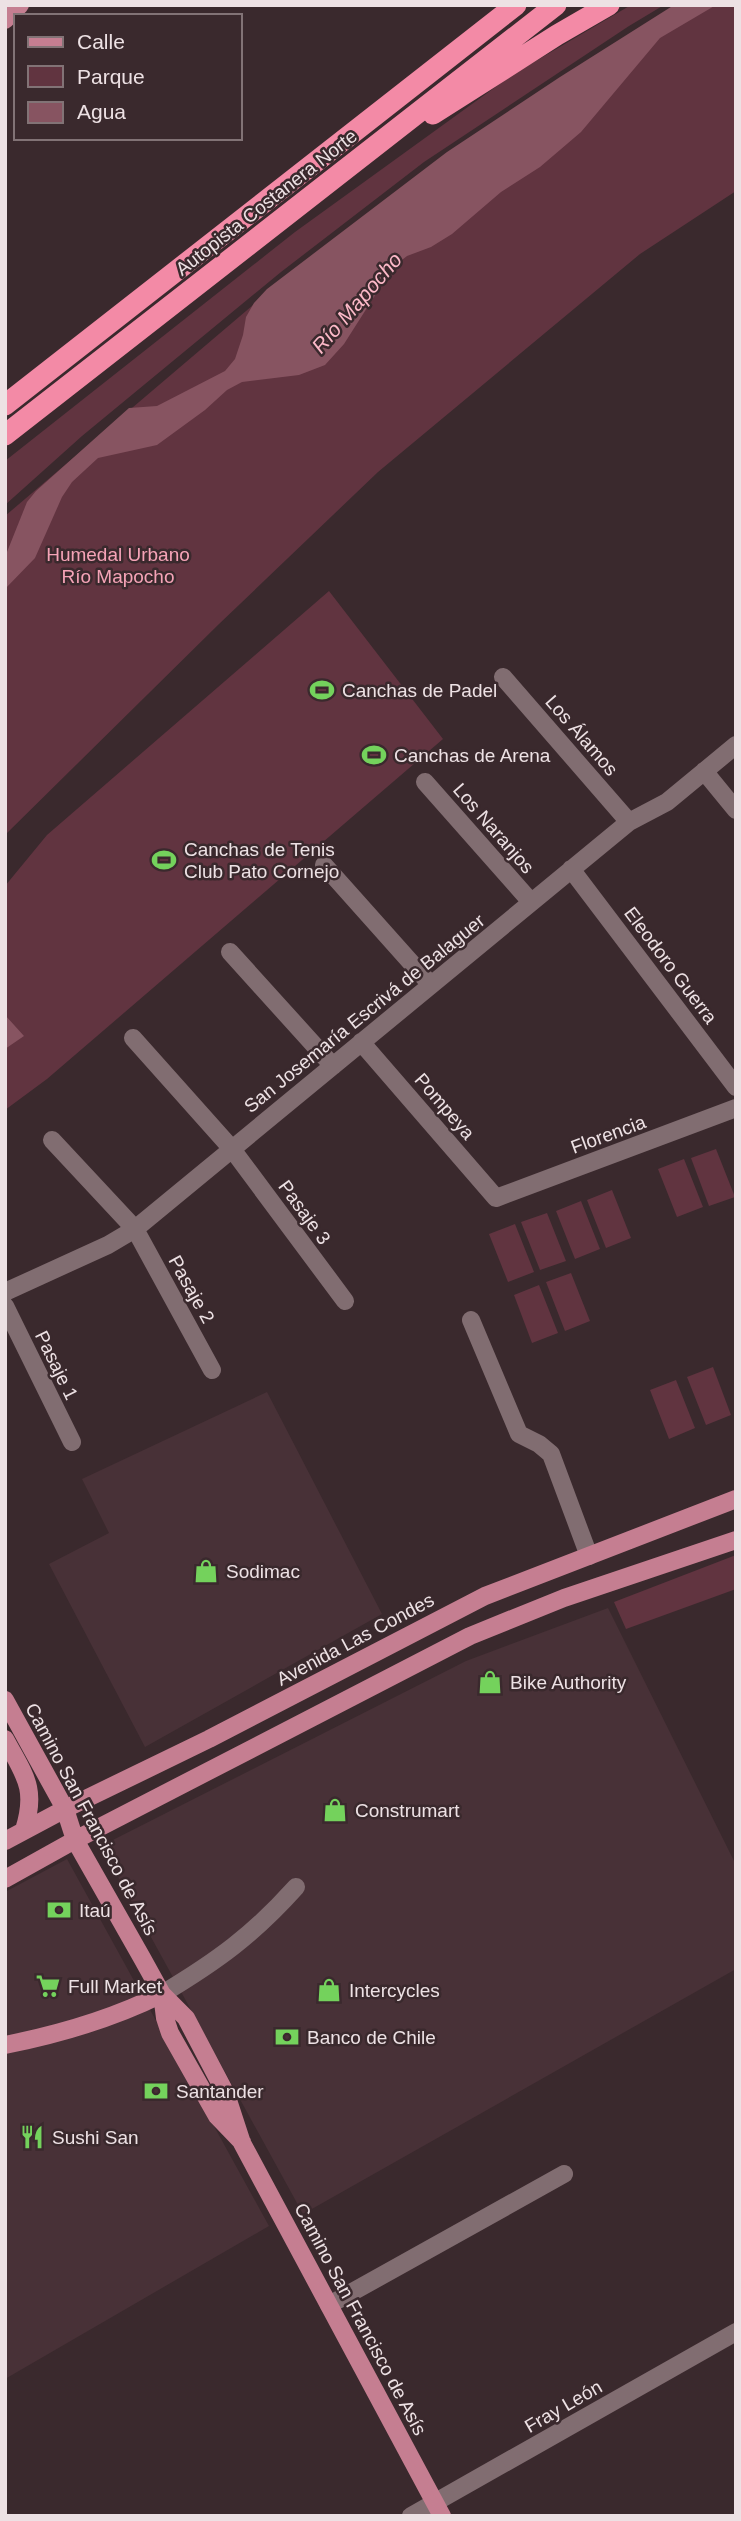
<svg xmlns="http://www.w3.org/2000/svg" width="741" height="2521" font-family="Helvetica,sans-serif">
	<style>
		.built { fill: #483137 }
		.green { fill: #613440 }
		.water { fill: #875461 }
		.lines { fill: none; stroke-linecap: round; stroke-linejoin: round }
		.minor { stroke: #816d71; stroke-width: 18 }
		.major { stroke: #c57e91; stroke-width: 18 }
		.highway { stroke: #f38aa6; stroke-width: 21 }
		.labels { text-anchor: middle; stroke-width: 5; stroke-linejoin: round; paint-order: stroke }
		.street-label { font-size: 19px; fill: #ede1e4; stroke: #3a292d }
		.park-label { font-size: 19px; fill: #f5a3b7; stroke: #3a292d }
		.poi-label { font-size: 19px; fill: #ede1e4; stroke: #3a292d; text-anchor: start }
		.water-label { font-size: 21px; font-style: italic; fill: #fcb9c8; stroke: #3a292d }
	</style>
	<rect width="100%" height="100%" fill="#3a292d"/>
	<!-- built -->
	<path class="built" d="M267 1392 382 1614 145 1747 49 1564 109 1533 82 1479Z
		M608 1608 736 1865V1969L303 2214 101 1846 466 1661Z
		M67 1859 269 2226 5 2379V1892Z"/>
	<!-- green -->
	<path class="green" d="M631 5H664L629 26 424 162 281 272 82 436 5 505V461L295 232 512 75Z
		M680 5H736V191L640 254 378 472 219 624 5 835V516L293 271Z
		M329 591 443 739 47 1079 5 1110V886L47 835Z
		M716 1149 735 1197 709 1206 691 1158Z
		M684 1159 703 1207 677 1217 658 1169Z
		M612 1190 631 1238 606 1248 587 1200Z
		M581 1201 600 1249 575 1259 556 1211Z
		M547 1213 566 1261 540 1270 521 1222Z
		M515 1224 534 1272 508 1282 489 1234Z
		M571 1273 590 1321 565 1331 546 1282Z
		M539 1285 558 1333 532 1343 514 1295Z
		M713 1367 731 1415 706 1425 687 1377Z
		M676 1380 695 1428 669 1439 650 1390Z
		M736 1555V1589L626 1629 614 1602Z"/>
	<!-- water -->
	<path class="water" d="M674 5H716L660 38 581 132 540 167 501 192 452 234 431 247 407 256 393 267 344 344 325 365 299 375 242 382 227 390 205 410 157 445 98 458 72 482 62 497 35 558 5 589V557L27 502 36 491 129 408 157 406 225 371 235 359 243 335 246 317 254 303 267 289 447 152 560 77Z
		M5 1015 24 1036 5 1049Z"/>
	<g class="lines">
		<!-- minor -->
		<path class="minor" d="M503 677 629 822
			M704 771 736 810
			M425 782 531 902
			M324 865 431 985
			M571 869 736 1087
			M230 952 333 1066
			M133 1038 232 1149 345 1301
			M361 1042 496 1198 736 1108
			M52 1140 135 1229 212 1370
			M5 1292 108 1245 135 1229 629 822 667 802 736 745
			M5 1306 72 1442
			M471 1320 519 1434 539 1444 551 1454 589 1556
			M162 1994C217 1961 253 1935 296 1887
			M329 2305 564 2174
			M411 2516 736 2332"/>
		<!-- major -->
		<path class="major" d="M5 20 20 5
			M5 1700 65 1809 75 1840 142 1958 162 1994 186 2018 226 2094 242 2143 442 2516
			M5 1739C25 1776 37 1788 24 1830
			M5 1841 65 1809 209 1739 485 1596 736 1499
			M5 1879 75 1840 470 1636 564 1598 736 1540
			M162 1994 165 2018 170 2033 217 2116 242 2142
			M5 2045C60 2034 112 2019 162 1994"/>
		<!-- highway -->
		<path class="highway" d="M433 114 557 35 609 5
			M5 405 516 5
			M5 435 556 5"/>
	</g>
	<!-- icons -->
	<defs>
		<g id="stadium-bare" transform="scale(1.89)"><path d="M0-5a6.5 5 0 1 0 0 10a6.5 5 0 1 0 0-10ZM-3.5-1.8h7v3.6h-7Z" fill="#74d25c" stroke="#3a292d" stroke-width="2.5" paint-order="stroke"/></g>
		<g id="shop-bare" transform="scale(1.89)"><path d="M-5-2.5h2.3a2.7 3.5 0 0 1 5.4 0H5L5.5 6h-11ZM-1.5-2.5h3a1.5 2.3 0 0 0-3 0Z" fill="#74d25c" stroke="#3a292d" stroke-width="2.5" paint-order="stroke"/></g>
		<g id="bank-bare" transform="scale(1.89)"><path d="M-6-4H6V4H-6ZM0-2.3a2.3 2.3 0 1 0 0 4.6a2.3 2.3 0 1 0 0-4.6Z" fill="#74d25c" stroke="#3a292d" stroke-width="2.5" paint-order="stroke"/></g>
		<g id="supermarket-bare" transform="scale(1.89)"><path d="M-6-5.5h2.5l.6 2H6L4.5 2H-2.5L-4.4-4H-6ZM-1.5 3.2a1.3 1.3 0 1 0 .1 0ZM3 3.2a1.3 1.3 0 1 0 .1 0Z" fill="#74d25c" stroke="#3a292d" stroke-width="2.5" paint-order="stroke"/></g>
		<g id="restaurant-bare" transform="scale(1.89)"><path d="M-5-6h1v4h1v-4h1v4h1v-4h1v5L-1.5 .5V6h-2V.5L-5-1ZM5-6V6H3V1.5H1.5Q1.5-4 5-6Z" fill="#74d25c" stroke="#3a292d" stroke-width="2.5" paint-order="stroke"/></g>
	</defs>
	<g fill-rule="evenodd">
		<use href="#stadium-bare" x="322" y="690"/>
		<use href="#stadium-bare" x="374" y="755"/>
		<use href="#stadium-bare" x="164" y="860"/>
		<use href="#shop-bare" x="206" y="1571"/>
		<use href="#shop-bare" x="490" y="1682"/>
		<use href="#shop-bare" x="335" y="1810"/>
		<use href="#bank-bare" x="59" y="1910"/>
		<use href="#supermarket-bare" x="48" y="1986"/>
		<use href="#shop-bare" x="329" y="1990"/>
		<use href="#bank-bare" x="287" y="2037"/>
		<use href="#bank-bare" x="156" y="2091"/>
		<use href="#restaurant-bare" x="32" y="2137"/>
	</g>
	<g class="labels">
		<!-- street labels -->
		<g class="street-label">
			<text transform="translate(266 202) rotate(-38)" y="7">Autopista Costanera Norte</text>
			<text transform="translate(582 735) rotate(49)" y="7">Los Álamos</text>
			<text transform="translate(494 828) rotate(49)" y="7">Los Naranjos</text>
			<text transform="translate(671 965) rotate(53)" y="7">Eleodoro Guerra</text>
			<text transform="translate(364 1013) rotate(-39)" y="7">San Josemaría Escrivá de Balaguer</text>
			<text transform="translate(445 1106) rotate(49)" y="7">Pompeya</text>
			<text transform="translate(608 1134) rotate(-20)" y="7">Florencia</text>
			<text transform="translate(305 1212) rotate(54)" y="7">Pasaje 3</text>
			<text transform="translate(192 1289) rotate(61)" y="7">Pasaje 2</text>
			<text transform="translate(57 1365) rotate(64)" y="7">Pasaje 1</text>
			<text transform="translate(355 1639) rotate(-28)" y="7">Avenida Las Condes</text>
			<text transform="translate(92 1819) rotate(62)" y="7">Camino San Francisco de Asís</text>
			<text transform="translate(361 2319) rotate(62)" y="7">Camino San Francisco de Asís</text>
			<text transform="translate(563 2406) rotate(-30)" y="7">Fray León</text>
		</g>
		<!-- park labels -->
		<g class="park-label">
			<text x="118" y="561">Humedal Urbano<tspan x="118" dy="22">Río Mapocho</tspan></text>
		</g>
		<!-- poi labels -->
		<g class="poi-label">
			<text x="342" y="697">Canchas de Padel</text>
			<text x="394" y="762">Canchas de Arena</text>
			<text x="184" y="856">Canchas de Tenis<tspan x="184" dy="22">Club Pato Cornejo</tspan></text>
			<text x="226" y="1578">Sodimac</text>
			<text x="510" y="1689">Bike Authority</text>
			<text x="355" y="1817">Construmart</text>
			<text x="79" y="1917">Itaú</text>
			<text x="68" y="1993">Full Market</text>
			<text x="349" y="1997">Intercycles</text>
			<text x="307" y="2044">Banco de Chile</text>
			<text x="176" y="2098">Santander</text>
			<text x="52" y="2144">Sushi San</text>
		</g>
		<!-- water labels -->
		<g class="water-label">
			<text transform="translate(357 303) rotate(-49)" y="7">Río Mapocho</text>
		</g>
	</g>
	<!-- border -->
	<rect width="741" height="2521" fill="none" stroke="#ede1e4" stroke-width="14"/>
	<!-- legend -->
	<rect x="14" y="14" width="228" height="126" fill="#3a292d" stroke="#827376" stroke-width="2"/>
	<rect x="28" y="37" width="35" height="10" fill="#c57e91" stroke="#827376" stroke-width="2"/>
	<text x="77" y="49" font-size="21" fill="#ede1e4">Calle</text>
	<rect x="28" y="66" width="35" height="21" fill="#613440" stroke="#827376" stroke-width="2"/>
	<text x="77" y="84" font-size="21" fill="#ede1e4">Parque</text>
	<rect x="28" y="102" width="35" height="21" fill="#875461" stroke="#827376" stroke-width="2"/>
	<text x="77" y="119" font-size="21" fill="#ede1e4">Agua</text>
</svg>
